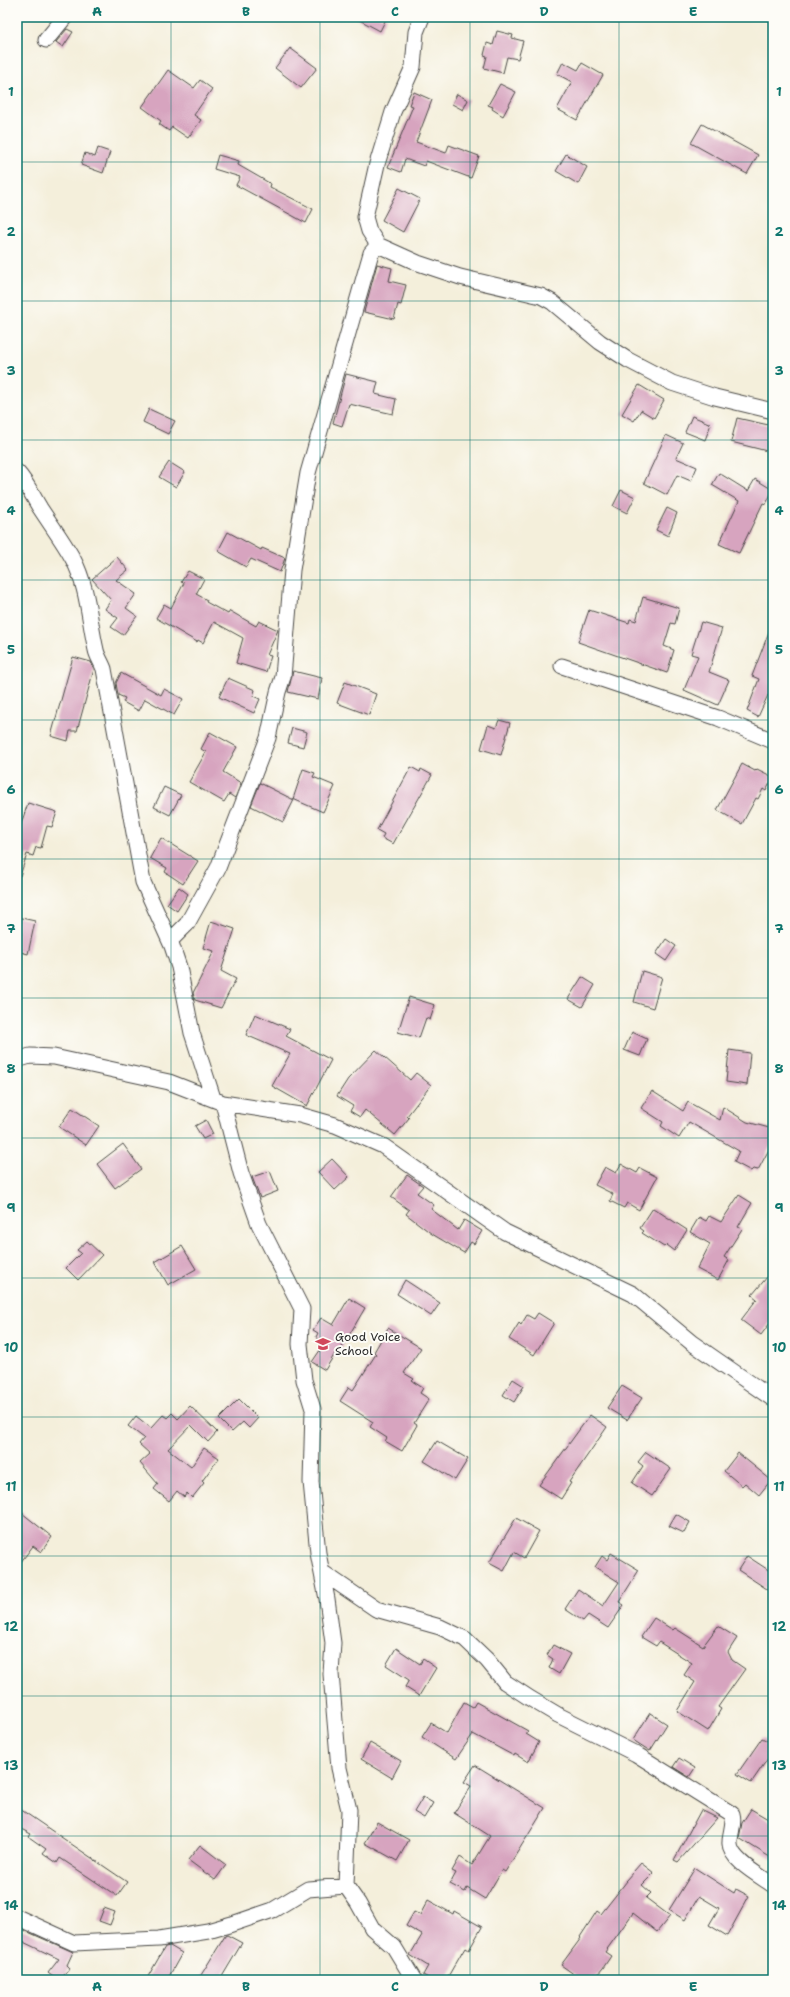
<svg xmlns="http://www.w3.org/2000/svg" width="790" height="1997" font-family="'Shantell Sans',sans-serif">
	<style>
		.building { fill: #d7a4bf }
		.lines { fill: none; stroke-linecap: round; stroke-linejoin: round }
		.minor-casing { stroke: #494845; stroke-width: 17 }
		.minor { stroke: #fff; stroke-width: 15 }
		.grid { fill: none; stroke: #0f766e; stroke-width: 1; stroke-opacity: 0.55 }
		.labels { text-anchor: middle; stroke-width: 4; stroke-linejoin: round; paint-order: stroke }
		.poi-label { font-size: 12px; fill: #2b2b2b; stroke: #fdfcf7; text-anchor: start }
		.neatline { fill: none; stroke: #0f766e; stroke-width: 1.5 }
		.grid-label { font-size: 13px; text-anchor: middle; font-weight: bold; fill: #0f766e }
	</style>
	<rect width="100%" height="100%" fill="#fdfcf7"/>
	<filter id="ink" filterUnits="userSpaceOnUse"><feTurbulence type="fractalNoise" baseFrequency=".025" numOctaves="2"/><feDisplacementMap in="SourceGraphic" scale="8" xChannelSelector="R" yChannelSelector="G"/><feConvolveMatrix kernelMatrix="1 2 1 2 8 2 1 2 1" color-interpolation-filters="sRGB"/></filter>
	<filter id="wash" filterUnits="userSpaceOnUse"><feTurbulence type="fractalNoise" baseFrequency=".012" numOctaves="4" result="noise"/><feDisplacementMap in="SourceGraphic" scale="16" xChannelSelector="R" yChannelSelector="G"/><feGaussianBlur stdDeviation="0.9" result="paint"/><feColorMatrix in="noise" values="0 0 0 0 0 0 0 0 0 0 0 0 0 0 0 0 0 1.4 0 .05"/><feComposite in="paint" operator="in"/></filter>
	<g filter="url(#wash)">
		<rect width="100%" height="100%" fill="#f4efdb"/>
		<g id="blocks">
			<!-- building -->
			<path class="building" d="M354 17H387L380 31Z
				M67 29 73 32 63 47 56 42Z
				M497 31 513 35 512 38 523 41 518 59 507 57 503 73 484 68 487 56 484 55 487 43 493 45Z
				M290 48 317 68 301 88 275 68Z
				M563 62 578 70 582 63 603 75 577 120 557 109 572 82 557 74Z
				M168 70 194 88 200 80 212 89 194 115 201 120 188 138 172 127 169 131 159 124 161 121 142 107Z
				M500 84 516 92 503 116 492 109 493 107 488 105Z
				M414 92 432 100 416 142 446 153 449 145 479 156 471 178 426 161 424 166 405 159 401 172 388 167 413 106 409 105Z
				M457 94 468 100 463 110 452 104Z
				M702 124 758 155 747 174 691 143Z
				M98 148 110 152 103 173 81 165 85 153 95 157Z
				M566 154 587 167 578 184 556 171Z
				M218 155 239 161 238 165 271 184 270 187 313 209 306 223 236 185 240 177 214 169Z
				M399 188 420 199 403 232 382 220Z
				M377 264 392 268 389 281 406 285 401 305 398 304 394 319 364 312Z
				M346 374 378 382 375 394 396 399 393 414 349 404 342 426 333 423Z
				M639 385 664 400 654 418 641 410 634 421 622 414Z
				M149 409 175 421 168 434 143 422Z
				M692 416 711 424 705 440 685 432Z
				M737 418 773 426 771 452 731 442Z
				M666 435 683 443 676 458 697 467 691 481 677 475 667 495 644 483Z
				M169 462 185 472 176 487 159 477Z
				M719 473 748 491 755 479 773 490 766 504 763 503 739 553 719 544 739 501 712 485Z
				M621 490 635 497 627 513 613 506Z
				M667 508 677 513 668 536 656 530Z
				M228 532 261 550 262 548 285 558 280 572 251 559 246 567 218 551Z
				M117 557 128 570 116 580 136 594 126 608 137 616 123 635 111 627 118 618 105 609 111 600 92 579Z
				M188 571 204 579 196 594 207 600 206 602 228 614 230 611 256 626 259 621 278 630 267 655 271 656 266 672 236 663 243 638 214 622 203 643 198 640 197 642 156 618 164 604 171 608 184 583 181 582Z
				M643 597 679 608 675 624 671 623 664 646 674 650 667 673 578 642 589 610 629 623 630 619 636 621Z
				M701 622 722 628 709 672 729 680 718 705 684 690 698 656 691 654Z
				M772 624H773V689L770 696 768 695 758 717 747 711 759 679 752 676Z
				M73 657 91 662 94 669 77 731H70L68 741 51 736Z
				M293 671 322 678 318 699 288 692Z
				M121 673 161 695 164 689 183 699 174 715 145 699 139 711 123 702 125 698 118 695 116 683Z
				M228 678 255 690 253 696 260 699 254 713 219 697Z
				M345 682 376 694 369 715 337 703Z
				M499 720 510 723 501 755 481 749 488 725 496 728Z
				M292 728 307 732 303 747 288 743Z
				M210 732 237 747 223 772 241 783 235 798 229 794 224 802 189 782 206 752 201 749Z
				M742 764 755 771 757 769 773 777 766 791 763 789 758 799 756 798 742 824 717 810Z
				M411 767 420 772 421 769 432 775 393 844 382 838 384 834 377 830Z
				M303 769 315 773 313 777 335 786 323 812 293 799Z
				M260 783 294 800 283 822 251 806Z
				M164 787 181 795 170 815 154 807Z
				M28 803 57 812 52 827 47 826 41 848 36 847 33 856 27 854 20 876H17V836Z
				M161 838 198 861 183 884 165 872 167 868 150 858Z
				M179 887 188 894 177 911 167 904Z
				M17 917 35 921 28 954 17 951Z
				M211 921 235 929 221 971 236 979 221 1008 195 1000 193 993 214 951 203 948Z
				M666 939 676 946 666 961 656 954Z
				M642 971 662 977 653 1008 634 1002Z
				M582 977 595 985 582 1007 568 999Z
				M409 997 435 1005 430 1020 426 1018 419 1038 398 1032Z
				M255 1014 290 1029 286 1036 331 1060 307 1106 272 1086 290 1054 246 1035Z
				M632 1032 647 1039 640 1056 624 1050Z
				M376 1050 410 1080 416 1073 431 1085 407 1116 409 1118 395 1135 365 1110 360 1117 350 1111 353 1106 337 1096 348 1079Z
				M729 1050 750 1053 747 1085 726 1082Z
				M652 1091 683 1111 688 1102 720 1120 723 1107 747 1122 773 1129V1142L758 1170 753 1169 751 1171 734 1162 739 1151 689 1122 679 1138 661 1126 663 1122 641 1108Z
				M72 1108 99 1126 86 1145 59 1127Z
				M206 1120 213 1134 203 1139 195 1126Z
				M123 1144 141 1169 115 1188 97 1164Z
				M332 1159 349 1177 335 1190 318 1172Z
				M621 1164 637 1173 640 1168 657 1177 639 1210 627 1203 624 1208 610 1201 613 1194 595 1185 605 1167 616 1173Z
				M270 1171 278 1191 260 1198 252 1177Z
				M407 1175 423 1186 417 1193 434 1205 431 1209 458 1230 464 1220 482 1231 474 1244 471 1242 464 1253 432 1234 406 1214 409 1210 391 1197Z
				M739 1195 752 1203 738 1227 742 1229 724 1257 729 1260 718 1280 697 1269 710 1244 690 1232 699 1217 706 1221 709 1216 721 1222Z
				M653 1208 687 1230 674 1251 666 1245 664 1247 642 1233 644 1231 640 1228Z
				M87 1241 102 1255 78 1280 66 1268 81 1253 77 1250Z
				M182 1246 196 1269 168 1285 155 1262Z
				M773 1270V1319L761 1335 741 1320 757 1299 752 1295Z
				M405 1280 440 1303 431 1316 397 1294Z
				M349 1298 365 1308 338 1354 336 1352 325 1370 312 1362 325 1343 316 1337 318 1333 313 1330 321 1318 333 1325Z
				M538 1313 554 1323 534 1355 509 1339 519 1323 521 1325 527 1315 534 1319Z
				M388 1328 421 1348 404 1373 414 1379 412 1381 423 1388 420 1393 429 1399 414 1423 417 1425 402 1451 385 1441 387 1438 370 1427 373 1422 340 1401 349 1387 353 1390 376 1354 374 1352Z
				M513 1379 524 1386 514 1402 503 1395Z
				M622 1386 642 1398 627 1420 607 1408Z
				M239 1399 258 1418 249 1428 243 1422 232 1432 219 1419Z
				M190 1406 217 1432 208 1442 191 1425 168 1449 191 1467 204 1448 219 1458 202 1481 204 1483 192 1498 187 1493 184 1497 177 1491 169 1501 154 1489 158 1484 140 1463 150 1454 139 1444 144 1438 128 1426 136 1416 151 1428 163 1415 167 1418 172 1413 178 1419Z
				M590 1415 607 1427 569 1482 571 1483 561 1499 539 1485Z
				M437 1441 468 1459 455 1480 424 1461Z
				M646 1452 671 1469 652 1496 632 1483 643 1466 638 1462Z
				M738 1453 771 1480 759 1495 745 1483 742 1486 724 1471Z
				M17 1509 52 1537 41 1552 33 1546 17 1567Z
				M676 1514 690 1522 684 1533 669 1526Z
				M516 1518 539 1531 524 1558 514 1552 504 1571 489 1563Z
				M611 1553 639 1570 619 1602 624 1605 608 1628 588 1615 583 1621 565 1609 578 1589 603 1606 619 1582 595 1567 602 1556 607 1560Z
				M747 1556 773 1573V1593L738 1570Z
				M654 1618 673 1630 675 1628 703 1646 718 1626 737 1638 728 1652 732 1660 745 1669 718 1707 721 1709 708 1731 677 1711 695 1682 684 1675 692 1663 659 1642 656 1646 641 1637Z
				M553 1645 570 1654 559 1674 549 1668 553 1659 547 1655Z
				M396 1648 420 1664 423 1659 436 1668 419 1696 405 1687 409 1680 386 1665Z
				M464 1702 473 1707 476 1702 528 1731 526 1734 539 1742 528 1762 515 1754 514 1756 473 1734 456 1759 422 1737 431 1723 447 1733Z
				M650 1713 667 1724 650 1751 633 1740Z
				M762 1738 773 1744V1751L751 1783 737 1774Z
				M370 1743 401 1761 392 1778 361 1759Z
				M679 1758 695 1768 689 1777 673 1767Z
				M475 1765 545 1808 505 1872 502 1870 485 1899 467 1888 465 1892 450 1884 456 1873 452 1871 460 1857 472 1865 490 1836 454 1813 471 1786 464 1782Z
				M423 1797 433 1803 424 1818 414 1812Z
				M17 1807 127 1882 117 1896 60 1858 57 1863 43 1853 46 1849 29 1837 31 1834 17 1827Z
				M751 1809 773 1822V1859L739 1838 742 1823Z
				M701 1810 717 1818 678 1862 674 1860Z
				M377 1822 409 1840 397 1861 365 1843Z
				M200 1845 226 1865 215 1880 188 1860Z
				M641 1863 654 1873 642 1885 651 1893 646 1898 670 1916 657 1932 633 1913 605 1952 611 1956 603 1968 593 1980H582L561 1965 581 1938 580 1937 597 1911 601 1914 627 1881 626 1880Z
				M695 1868 734 1893 736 1889 749 1896 727 1936 709 1925 719 1908 699 1896 685 1920 669 1910Z
				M428 1900 453 1914 454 1911 482 1927 469 1950 466 1948 463 1953 462 1952 446 1980H432L423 1975 428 1966 410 1955 422 1935 406 1926 414 1912 420 1915Z
				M104 1908 115 1912 110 1925 99 1921Z
				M17 1927 73 1952 67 1965 70 1968 60 1980H57L48 1973 59 1959 17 1939Z
				M227 1935 242 1943 220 1980H198L225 1936Z
				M170 1946 182 1953 167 1980H146L165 1947Z"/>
		</g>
	</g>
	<g filter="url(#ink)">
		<use href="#blocks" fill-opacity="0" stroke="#494845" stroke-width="1"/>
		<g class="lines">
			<!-- minor casing -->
			<g class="minor-casing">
				<path id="minor" d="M422 17 416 32 413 67 393 112 377 164 365 217 369 231 378 245 418 263 460 277 541 296 552 302 600 342 628 360 672 383 715 397 773 411
					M46 40 65 17
					M17 472C27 483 32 495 40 508 51 525 63 541 73 559 88 587 89 620 96 650 97 656 102 663 104 669L143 882 172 946 179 967 192 1033 213 1098
					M562 666 718 718 773 741
					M170 941 187 924 218 868 268 738 278 692 283 677 292 570 308 473 371 253 378 245
					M17 1060 30 1056 54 1057 169 1082 223 1103 300 1115 335 1125 383 1146 505 1232 633 1294 692 1343 773 1399
					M223 1103 241 1173 259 1224 302 1309 300 1344 304 1380 313 1409 311 1482 318 1553 327 1599 333 1643 331 1674 339 1768 349 1810 346 1886 358 1903 372 1928 394 1947 414 1980
					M322 1572 376 1609 440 1627 465 1639 487 1660 505 1682 531 1699 558 1715 636 1754 732 1814C735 1824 730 1832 730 1842 728 1859 760 1876 773 1885
					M17 1917 74 1943 159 1939 208 1931 232 1924 273 1910 308 1889 346 1886"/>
			</g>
			<!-- minor -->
			<use href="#minor" class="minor"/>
		</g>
	</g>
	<!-- grid -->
	<path class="grid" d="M171 17V1980M320 17V1980M470 17V1980M619 17V1980M17 162H773M17 301H773M17 440H773M17 580H773M17 720H773M17 859H773M17 998H773M17 1138H773M17 1278H773M17 1417H773M17 1556H773M17 1696H773M17 1836H773"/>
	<!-- icons -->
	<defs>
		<g id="school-bare" transform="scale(1.2)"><path d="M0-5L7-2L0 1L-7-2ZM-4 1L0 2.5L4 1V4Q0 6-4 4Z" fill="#d1495b" stroke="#fdfcf7" stroke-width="2.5" paint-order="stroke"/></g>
	</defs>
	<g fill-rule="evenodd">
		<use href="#school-bare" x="323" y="1344"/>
	</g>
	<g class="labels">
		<!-- poi labels -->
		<g class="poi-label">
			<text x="335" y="1341">Good Voice<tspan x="335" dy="14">School</tspan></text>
		</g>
	</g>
	<!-- margin -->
	<rect width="790" height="1997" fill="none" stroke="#fdfcf7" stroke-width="44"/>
	<rect x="22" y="22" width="746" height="1953" class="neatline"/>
	<g class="grid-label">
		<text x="97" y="16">A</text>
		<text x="246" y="16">B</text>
		<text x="395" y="16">C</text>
		<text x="544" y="16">D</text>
		<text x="693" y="16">E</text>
		<text x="11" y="96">1</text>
		<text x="779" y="96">1</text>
		<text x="11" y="236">2</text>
		<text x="779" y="236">2</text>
		<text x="11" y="375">3</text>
		<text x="779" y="375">3</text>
		<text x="11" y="515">4</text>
		<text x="779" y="515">4</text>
		<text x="11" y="654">5</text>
		<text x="779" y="654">5</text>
		<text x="11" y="794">6</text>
		<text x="779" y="794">6</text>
		<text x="11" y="933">7</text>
		<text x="779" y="933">7</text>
		<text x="11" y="1073">8</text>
		<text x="779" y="1073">8</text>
		<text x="11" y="1212">9</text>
		<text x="779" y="1212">9</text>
		<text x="11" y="1352">10</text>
		<text x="779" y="1352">10</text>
		<text x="11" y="1491">11</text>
		<text x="779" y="1491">11</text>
		<text x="11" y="1631">12</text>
		<text x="779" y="1631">12</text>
		<text x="11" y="1770">13</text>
		<text x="779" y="1770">13</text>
		<text x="11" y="1910">14</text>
		<text x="779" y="1910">14</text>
		<text x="97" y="1991">A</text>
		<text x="246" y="1991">B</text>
		<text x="395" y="1991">C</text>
		<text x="544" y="1991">D</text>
		<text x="693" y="1991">E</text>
	</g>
</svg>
